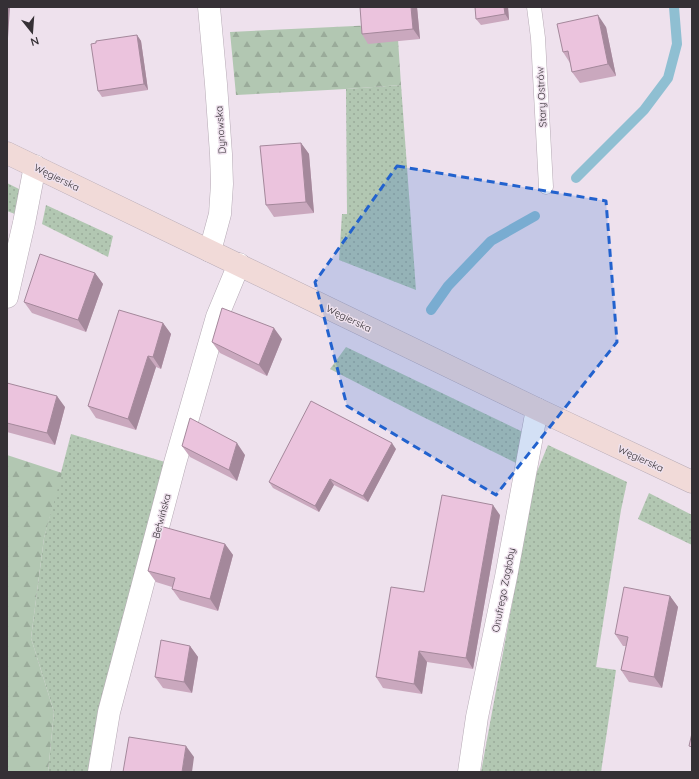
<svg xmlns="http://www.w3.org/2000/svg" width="699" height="779" font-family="Quicksand,sans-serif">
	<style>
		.grass { fill: url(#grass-dots) }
		.forest { fill: url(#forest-firs) }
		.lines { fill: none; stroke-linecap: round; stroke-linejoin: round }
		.stream { stroke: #8fbfd2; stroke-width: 10 }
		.service-casing { stroke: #b6aab5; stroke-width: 15 }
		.minor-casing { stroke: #b6aab5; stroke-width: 23 }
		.secondary-casing { stroke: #b6aab5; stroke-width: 23 }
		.service { stroke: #fff; stroke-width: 14 }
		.minor { stroke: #fff; stroke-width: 22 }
		.secondary { stroke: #f1dad8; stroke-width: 22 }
		.wall { fill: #caa8be }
		.shaded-wall { fill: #a4889b }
		.building { fill: #ebc3dd; stroke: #a4889b }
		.marked { fill: #2262ce; fill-opacity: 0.2; stroke: #2262ce; stroke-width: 3; stroke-dasharray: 8 5; stroke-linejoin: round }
		.labels { text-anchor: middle; stroke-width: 3; stroke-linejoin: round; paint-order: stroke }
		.street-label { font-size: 10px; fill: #353035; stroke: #eee1ed }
	</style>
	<defs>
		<pattern id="grass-dots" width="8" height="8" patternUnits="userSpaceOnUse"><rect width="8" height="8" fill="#b2c7b2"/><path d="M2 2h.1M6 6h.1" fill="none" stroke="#9aab9a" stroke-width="1.8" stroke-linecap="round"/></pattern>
		<pattern id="forest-firs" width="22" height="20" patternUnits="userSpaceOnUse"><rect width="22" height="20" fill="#b2c7b2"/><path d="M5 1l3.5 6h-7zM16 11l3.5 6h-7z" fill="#9aab9a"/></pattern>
	</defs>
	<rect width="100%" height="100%" fill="#eee1ed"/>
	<!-- grass -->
	<path class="grass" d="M401 85 416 290 339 260 342 214H347L346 89Z
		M7 183 23 191 15 214 7 211Z
		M46 205 113 236 108 257 42 224Z
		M346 347 527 434 518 464 421 416 330 369Z
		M71 434 165 462 91 772H48L54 712 31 638 44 538Z
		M548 445 627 482 621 510 596 667 616 670 601 772H481L536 474Z
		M649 493 692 515V545L638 519Z"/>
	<!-- forest -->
	<path class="forest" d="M397 24 401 85 346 89 236 95 230 32Z
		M7 455 62 473 44 538 31 638 54 712 48 772H7Z"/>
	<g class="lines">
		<!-- stream -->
		<path class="stream" d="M576 178 644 110 668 78 677 44 674 7
			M431 310 448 286 491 241 535 216"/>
		<!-- service casing -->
		<g class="service-casing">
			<path id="service" d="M534 7 538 38 546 187"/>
		</g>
		<!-- minor casing -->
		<g class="minor-casing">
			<path id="minor" d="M209 7 216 84 221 154 222 184 220 214 210 251
				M7 297 24 223 35 166
				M99 772 109 712 175 463 217 317 239 264
				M469 772 477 717 506 577 537 409"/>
		</g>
		<!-- secondary casing -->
		<g class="secondary-casing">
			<path id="secondary" d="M7 153 537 409 692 482"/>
		</g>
		<!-- service -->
		<use href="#service" class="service"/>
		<!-- minor -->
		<use href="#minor" class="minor"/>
		<!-- secondary -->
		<use href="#secondary" class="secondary"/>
	</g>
	<!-- wall -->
	<path class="wall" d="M417 7 420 39 368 44 362 34Z
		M508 7 509 20 481 25 476 19Z
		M606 27 616 76 580 83 572 72 570 63 563 52Z
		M137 35 141 41 148 90 102 97 98 91Z
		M301 143 309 154 314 213 274 217 266 205Z
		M95 273 103 284 86 332 32 313 24 302Z
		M163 323 171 334 161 369 156 367 136 430 96 418 88 406Z
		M282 339 267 376 220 353 212 342Z
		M7 383 65 407 55 445 7 432Z
		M182 446 245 455 237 481 190 457Z
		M396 449 368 502 334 485 319 512 273 488 269 482Z
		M500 515 473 669 427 662 422 694 383 688 376 677 424 592Z
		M225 544 233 555 218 611 180 600 172 589V587L156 582 148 571Z
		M670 596 678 607 662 688 629 682 621 670 626 646H623L615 634Z
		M190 646 198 657 192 693 163 688 155 677Z"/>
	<!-- shaded-wall -->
	<path class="shaded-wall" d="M7 7H10L8 38 7 37Z
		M411 7H417L420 39 413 29Z
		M504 7H508L509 20 505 14Z
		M598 15 606 27 616 76 608 64Z
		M137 35 141 41 148 90 144 84Z
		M301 143 309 154 314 213 306 202Z
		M95 273 103 284 86 332 78 320Z
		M163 323 171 334 161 369 153 357Z
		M274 328 282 339 267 376 259 365Z
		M148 356 156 367 136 430 128 419Z
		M57 396 65 407 55 445 47 433Z
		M237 443 245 455 237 481 229 470Z
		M392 443 396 449 368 502 363 496Z
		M330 479 334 485 319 512 315 506Z
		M493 505 500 515 473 669 466 658Z
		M225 544 233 555 218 611 210 599Z
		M670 596 678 607 662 688 654 677Z
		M190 646 198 657 192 693 184 682Z
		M419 651 427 662 422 694 414 684Z
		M186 746 194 757 192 772H182Z"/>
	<!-- building -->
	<path class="building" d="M360 7H411L413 29 362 34Z
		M475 7H504L505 14 476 19Z
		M598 15 608 64 572 72 568 51 563 52 557 24Z
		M137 35 144 84 98 91 91 44 96 43V41Z
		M301 143 306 202 266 205 260 146Z
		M40 254 95 273 78 320 24 302Z
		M222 308 274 328 259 365 212 342Z
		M119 310 163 323 153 357 148 356 128 419 88 406Z
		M7 383 57 396 47 433 7 423Z
		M311 401 392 443 363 496 330 479 315 506 269 482Z
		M190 418 237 443 229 470 182 446Z
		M442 495 493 505 466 658 419 651 414 684 376 677 391 587 424 592Z
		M160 526 225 544 210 599 172 589 175 578 148 571Z
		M624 587 670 596 654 677 621 670 628 637 615 634Z
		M161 640 190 646 184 682 155 677Z
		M692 733V747L689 746Z
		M129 737 186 746 182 772H123Z"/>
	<!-- marked area -->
	<path class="marked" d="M397 166 606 201 617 342 496 495 347 406 315 282Z"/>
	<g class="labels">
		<!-- street labels -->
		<g class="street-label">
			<text transform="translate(541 97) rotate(-93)" y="4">Stary Ostrów</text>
			<text transform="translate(220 130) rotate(-94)" y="4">Dynowska</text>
			<text transform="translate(57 177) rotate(26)" y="4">Węgierska</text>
			<text transform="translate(349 318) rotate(26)" y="4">Węgierska</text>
			<text transform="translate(641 458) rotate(25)" y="4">Węgierska</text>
			<text transform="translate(161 516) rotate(-75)" y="4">Bełwińska</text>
			<text transform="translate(503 590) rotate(-79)" y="4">Onufrego Zagłoby</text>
		</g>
	</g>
	<!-- border -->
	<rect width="699" height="779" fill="none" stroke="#353035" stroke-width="16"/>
	<!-- north arrow -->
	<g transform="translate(32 32) rotate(163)" stroke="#eee1ed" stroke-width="3" paint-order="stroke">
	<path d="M0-3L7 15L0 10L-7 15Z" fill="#353035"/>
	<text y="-6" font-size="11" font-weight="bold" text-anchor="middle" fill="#353035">N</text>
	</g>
</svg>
